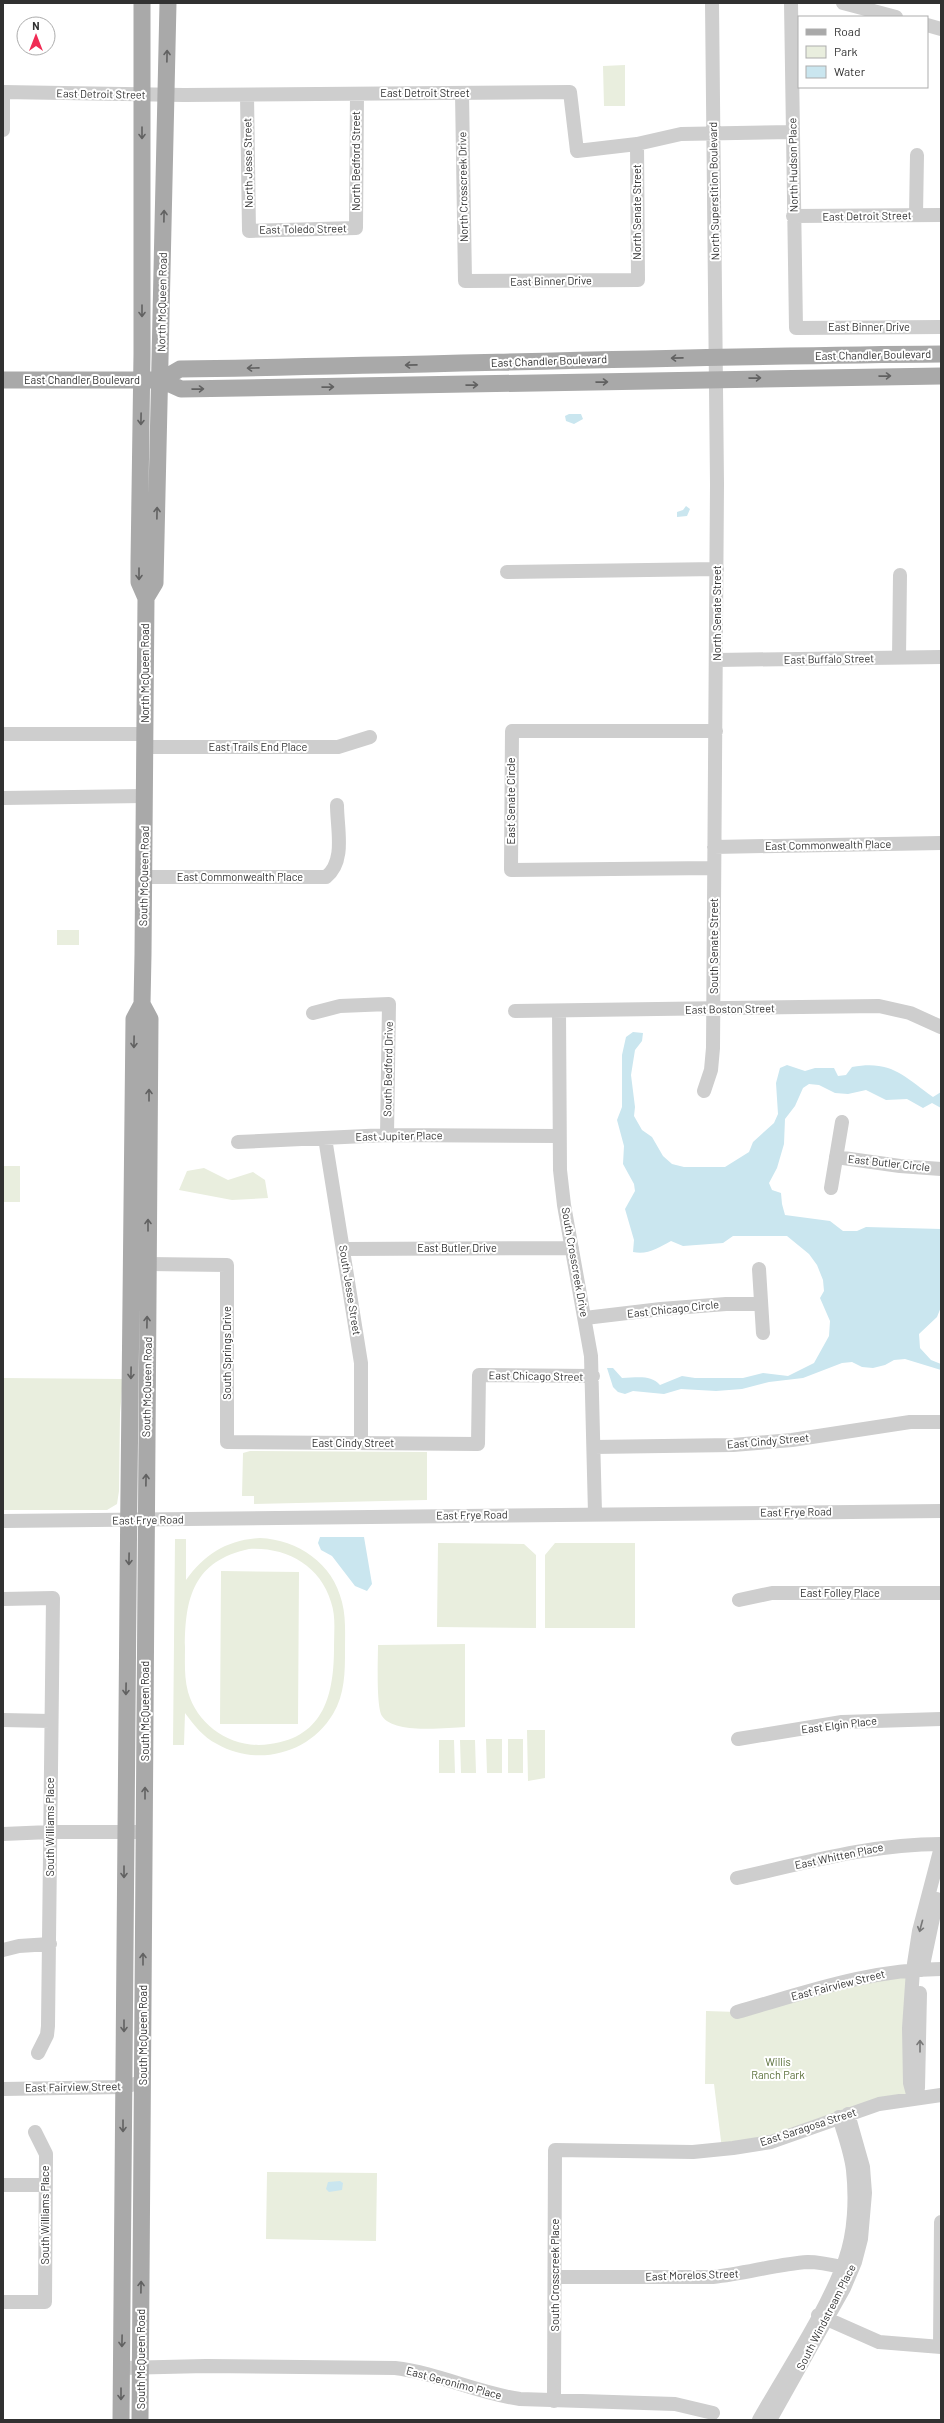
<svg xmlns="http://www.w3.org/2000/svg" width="944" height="2423" font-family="Barlow,sans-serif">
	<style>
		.green { fill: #e9eede; fill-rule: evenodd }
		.water { fill: #cae6ef }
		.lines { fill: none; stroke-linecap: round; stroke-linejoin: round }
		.minor { stroke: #cecece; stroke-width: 14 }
		.major { stroke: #a9a9a9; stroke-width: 17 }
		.oneway { stroke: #616161 }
		.oneway2 { stroke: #787878 }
		.labels { text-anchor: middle; stroke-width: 4; stroke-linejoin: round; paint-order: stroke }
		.street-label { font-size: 11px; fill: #313131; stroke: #fff }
		.park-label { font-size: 11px; fill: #5b703b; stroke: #fff }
	</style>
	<rect width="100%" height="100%" fill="#fff"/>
	<!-- green -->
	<path class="green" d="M625 65V106H604L603 66Z
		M57 930H79V945H57Z
		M3 1166H20V1202H3Z
		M204 1168 228 1180 253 1172 265 1180 268 1198 232 1200 179 1190 187 1171Z
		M3 1378 123 1379 120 1413 119 1491 117 1504 107 1510H3Z
		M250 1451 427 1452V1500L254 1504V1496H242L243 1453Z
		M260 1538C298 1540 333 1563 342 1602 346 1617 345 1634 345 1650 345 1672 345 1694 333 1714 309 1754 257 1767 217 1744 203 1737 194 1725 185 1713L184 1745H173L175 1539H186V1580C205 1554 227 1540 260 1538ZM249 1549C286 1547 320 1565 331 1602 336 1616 334 1632 334 1647 334 1693 325 1737 270 1744 234 1750 198 1727 188 1692 184 1677 185 1662 185 1647 185 1597 194 1561 249 1549Z
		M438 1543 524 1544 536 1555V1628L437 1627Z
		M555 1543H635V1628H545V1555Z
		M221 1571 299 1572 298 1724H220Z
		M465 1644V1727C445 1728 393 1734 382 1716 376 1706 378 1659 378 1645Z
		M527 1730H545V1778L528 1781Z
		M486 1739H502V1773H487Z
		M508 1739H523V1773H508Z
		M439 1740H454L455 1773H439Z
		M460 1740H475L476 1773H461Z
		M918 1969 914 2098 722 2149 714 2084H705L706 2011 737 2012Z
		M267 2172 377 2173 376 2241 266 2239Z"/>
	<!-- water -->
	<path class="water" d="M569 414H581L583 419 574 424 566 421 565 416Z
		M686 506 690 509 687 516 677 517V512L683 510Z
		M633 1032 643 1033 642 1041 635 1050 631 1075 635 1107 634 1116 642 1130 652 1137 663 1156 672 1164 684 1167H725L749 1152 753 1142 774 1123 778 1114 776 1083 780 1068 787 1065 805 1071 815 1068H834L838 1076 846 1075 852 1067C892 1060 903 1076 933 1097L941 1092V1108L932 1103 923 1108 907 1099 886 1100 866 1090 848 1094 835 1093 819 1085 809 1084 803 1088 795 1106 785 1119 784 1144 777 1168 769 1183 772 1190 781 1193 782 1204 785 1215 830 1221 843 1231H857L866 1227 941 1229V1307L937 1317 919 1334 920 1348 931 1360 941 1364V1370L905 1359 894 1360 885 1365 873 1368 862 1367 852 1362 842 1363 803 1378 769 1382 742 1389 716 1391 681 1389 664 1394 633 1391 625 1394 618 1392 613 1387 607 1368H613L622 1378C636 1378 650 1374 660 1385L682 1376 695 1378H743L763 1373 788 1376 814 1363 829 1336 830 1321 820 1298 824 1291 823 1280 817 1265 809 1254 787 1236H733L723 1243 683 1246 671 1241C658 1248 648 1255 633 1252L634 1240 625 1209 635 1191 634 1184 623 1164 624 1146 617 1120 622 1107V1055L626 1037Z
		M320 1537H364L372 1584 367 1591 355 1586 332 1556 321 1550 318 1543Z
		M340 2181 343 2183 342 2190 329 2192 326 2189 328 2182Z"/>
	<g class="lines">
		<!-- minor -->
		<path class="minor" d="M791 3 796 328 941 327
			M843 3 896 17
			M927 25 941 29
			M462 93 465 281 638 280 637 144
			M247 95 249 231 356 228 357 94
			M3 130V92L184 95 570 92 577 151 637 144 681 134 793 132
			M916 215 917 155
			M793 216 941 215
			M507 572 717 569
			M899 658 900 575
			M717 660 941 657
			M3 734H145
			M145 747H338L370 737
			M3 798 144 796
			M714 847 941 843
			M714 868 511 870 512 731H716
			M144 877H326C346 861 337 829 337 805
			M515 1011 879 1006 910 1013 941 1027
			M559 1011 560 1170 564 1205 591 1356 595 1513
			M313 1013 340 1006 389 1004 387 1135
			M704 1091 711 1070 713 1048 717 484 712 3
			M325 1138 361 1363V1443
			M238 1142 387 1135 559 1136
			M836 1157 900 1166 941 1169
			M831 1188 842 1122
			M343 1249 572 1248
			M148 1264 227 1265V1442L478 1444 479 1375 593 1376
			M759 1269 763 1333
			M585 1318 661 1309 726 1304H761
			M594 1447 733 1445 792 1440 910 1422H941
			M3 1521 941 1511
			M3 1599 53 1598 48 2026 47 2035 38 2053
			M739 1600 772 1593H941
			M3 1720 50 1721
			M738 1739 842 1722 941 1719
			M3 1834 50 1832H145
			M737 1878C805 1863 871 1844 941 1844
			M3 1950 19 1946 50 1944
			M922 1970 937 1899
			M737 2012C804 1993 871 1969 941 1969
			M918 2088 920 1993
			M3 2089 124 2087 142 2082
			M914 2098 910 2083 909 2028 913 1970 919 1931 941 1847
			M3 2185H45
			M555 2277H713C745 2274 776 2264 808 2262 822 2262 837 2266 851 2269
			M3 2302H45L46 2154 35 2132
			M818 2315 879 2342 941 2347
			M940 2347 941 2222
			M121 2368 206 2366 395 2368C438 2373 477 2393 520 2399L675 2404 713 2413
			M554 2401 555 2150 693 2152 733 2148 771 2142 879 2104 941 2095
			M759 2420C787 2370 826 2313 845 2260 855 2233 856 2198 853 2170 851 2152 844 2134 839 2117
			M770 2420 844 2288 855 2262 861 2239 865 2193 863 2167 848 2114"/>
		<!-- major -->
		<path class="major" d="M3 380H161L181 389 941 376
			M161 380 180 369C434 365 687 356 941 354
			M146 598 155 583 168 3
			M121 2420C122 1953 130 1486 134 1019L142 1004 143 954 146 598 139 582V563L142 354V3
			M140 2420 150 1019 142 1004"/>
	</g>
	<!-- one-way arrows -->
	<defs><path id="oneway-shaft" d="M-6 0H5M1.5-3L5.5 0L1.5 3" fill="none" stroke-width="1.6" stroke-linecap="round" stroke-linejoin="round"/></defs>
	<g class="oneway">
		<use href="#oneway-shaft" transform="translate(167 56) rotate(-89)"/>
		<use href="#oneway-shaft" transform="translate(142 133) rotate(90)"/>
		<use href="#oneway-shaft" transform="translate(164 216) rotate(-89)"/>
		<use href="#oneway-shaft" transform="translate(142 311) rotate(90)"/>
		<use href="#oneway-shaft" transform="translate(677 358) rotate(179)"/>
		<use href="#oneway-shaft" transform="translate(411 365) rotate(179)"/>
		<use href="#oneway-shaft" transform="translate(253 368) rotate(179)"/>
		<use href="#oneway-shaft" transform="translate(885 376) rotate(-1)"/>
		<use href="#oneway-shaft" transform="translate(755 378) rotate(-1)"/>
		<use href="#oneway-shaft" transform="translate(602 382) rotate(-1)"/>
		<use href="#oneway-shaft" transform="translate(472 385) rotate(-1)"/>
		<use href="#oneway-shaft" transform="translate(328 387) rotate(-1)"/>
		<use href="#oneway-shaft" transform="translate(198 389) rotate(-1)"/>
		<use href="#oneway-shaft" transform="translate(141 419) rotate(91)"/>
		<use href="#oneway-shaft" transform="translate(157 513) rotate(-89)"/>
		<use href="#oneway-shaft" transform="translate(139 574) rotate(90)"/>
		<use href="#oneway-shaft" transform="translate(134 1042) rotate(91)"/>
		<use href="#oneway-shaft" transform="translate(149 1095) rotate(-90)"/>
		<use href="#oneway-shaft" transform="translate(148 1225) rotate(-90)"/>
		<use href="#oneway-shaft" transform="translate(147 1322) rotate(-89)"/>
		<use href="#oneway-shaft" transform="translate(131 1373) rotate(91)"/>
		<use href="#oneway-shaft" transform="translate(146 1480) rotate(-89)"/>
		<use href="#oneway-shaft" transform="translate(129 1559) rotate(91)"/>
		<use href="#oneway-shaft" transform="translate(126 1689) rotate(91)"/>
		<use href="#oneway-shaft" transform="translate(145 1793) rotate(-90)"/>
		<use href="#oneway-shaft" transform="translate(124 1872) rotate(90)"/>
		<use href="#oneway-shaft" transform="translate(143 1959) rotate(-90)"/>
		<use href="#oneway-shaft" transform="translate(124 2026) rotate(90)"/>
		<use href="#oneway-shaft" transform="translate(123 2126) rotate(90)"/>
		<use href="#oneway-shaft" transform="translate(141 2287) rotate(-89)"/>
		<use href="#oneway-shaft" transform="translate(122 2341) rotate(91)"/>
		<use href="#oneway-shaft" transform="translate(121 2394) rotate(90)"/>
	</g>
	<g class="oneway2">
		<use href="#oneway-shaft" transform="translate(921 1926) rotate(105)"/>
		<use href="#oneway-shaft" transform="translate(920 2046) rotate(-90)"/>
	</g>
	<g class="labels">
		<!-- street labels -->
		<g class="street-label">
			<text x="425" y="97">East Detroit Street</text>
			<text transform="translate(101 94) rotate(1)" y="4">East Detroit Street</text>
			<text transform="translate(356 161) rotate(-90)" y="4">North Bedford Street</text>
			<text transform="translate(248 163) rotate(-91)" y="4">North Jesse Street</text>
			<text transform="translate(793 165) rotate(-91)" y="4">North Hudson Place</text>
			<text transform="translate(463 187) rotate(-91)" y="4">North Crosscreek Drive</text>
			<text transform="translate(714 191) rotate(-91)" y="4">North Superstition Boulevard</text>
			<text transform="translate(637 212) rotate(-90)" y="4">North Senate Street</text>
			<text transform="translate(867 216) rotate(-1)" y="4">East Detroit Street</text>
			<text transform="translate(303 229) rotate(-1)" y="4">East Toledo Street</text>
			<text transform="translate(551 281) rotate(-1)" y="4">East Binner Drive</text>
			<text transform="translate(162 302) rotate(-89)" y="4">North McQueen Road</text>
			<text x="869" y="331">East Binner Drive</text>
			<text transform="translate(873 355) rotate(-1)" y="4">East Chandler Boulevard</text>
			<text transform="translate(549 361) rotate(-2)" y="4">East Chandler Boulevard</text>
			<text x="82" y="384">East Chandler Boulevard</text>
			<text transform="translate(717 613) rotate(-90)" y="4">North Senate Street</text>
			<text transform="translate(829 659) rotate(-1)" y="4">East Buffalo Street</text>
			<text transform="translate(145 673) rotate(-90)" y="4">North McQueen Road</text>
			<text x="258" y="751">East Trails End Place</text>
			<text transform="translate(511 801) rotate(-90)" y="4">East Senate Circle</text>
			<text transform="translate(828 845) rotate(-1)" y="4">East Commonwealth Place</text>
			<text transform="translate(144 876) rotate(-89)" y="4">South McQueen Road</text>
			<text x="240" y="881">East Commonwealth Place</text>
			<text transform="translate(714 946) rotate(-90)" y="4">South Senate Street</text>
			<text transform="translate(730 1009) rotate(-1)" y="4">East Boston Street</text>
			<text transform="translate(388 1069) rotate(-89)" y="4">South Bedford Drive</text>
			<text transform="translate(399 1136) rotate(-1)" y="4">East Jupiter Place</text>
			<text transform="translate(889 1163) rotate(6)" y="4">East Butler Circle</text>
			<text x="457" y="1252">East Butler Drive</text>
			<text transform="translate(575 1262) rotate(80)" y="4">South Crosscreek Drive</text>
			<text transform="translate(350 1290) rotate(81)" y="4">South Jesse Street</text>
			<text transform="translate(673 1309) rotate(-6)" y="4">East Chicago Circle</text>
			<text transform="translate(227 1353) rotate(-90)" y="4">South Springs Drive</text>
			<text transform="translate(536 1376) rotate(1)" y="4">East Chicago Street</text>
			<text transform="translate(147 1387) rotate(-89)" y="4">South McQueen Road</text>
			<text transform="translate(768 1441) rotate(-5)" y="4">East Cindy Street</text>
			<text x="353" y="1447">East Cindy Street</text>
			<text transform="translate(796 1512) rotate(-1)" y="4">East Frye Road</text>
			<text transform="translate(472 1515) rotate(-1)" y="4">East Frye Road</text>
			<text transform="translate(148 1520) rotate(-1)" y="4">East Frye Road</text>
			<text x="840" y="1597">East Folley Place</text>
			<text transform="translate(145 1711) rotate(-90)" y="4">South McQueen Road</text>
			<text transform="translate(839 1725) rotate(-7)" y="4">East Elgin Place</text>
			<text transform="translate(50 1827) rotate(-90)" y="4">South Williams Place</text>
			<text transform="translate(839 1856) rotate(-12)" y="4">East Whitten Place</text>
			<text transform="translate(838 1985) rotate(-14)" y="4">East Fairview Street</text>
			<text transform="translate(143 2035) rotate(-90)" y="4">South McQueen Road</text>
			<text transform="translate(73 2087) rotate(-1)" y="4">East Fairview Street</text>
			<text transform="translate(808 2127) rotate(-18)" y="4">East Saragosa Street</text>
			<text transform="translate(45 2215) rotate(-90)" y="4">South Williams Place</text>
			<text transform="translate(555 2275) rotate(-90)" y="4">South Crosscreek Place</text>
			<text transform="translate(692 2275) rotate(-2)" y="4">East Morelos Street</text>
			<text transform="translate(826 2317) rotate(-63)" y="4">South Windstream Place</text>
			<text transform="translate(141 2359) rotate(-90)" y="4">South McQueen Road</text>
			<text transform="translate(454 2383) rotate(15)" y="4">East Geronimo Place</text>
		</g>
		<!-- park labels -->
		<g class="park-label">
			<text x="778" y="2066">Willis<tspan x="778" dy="13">Ranch Park</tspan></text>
		</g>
	</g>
	<!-- border -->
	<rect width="944" height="2423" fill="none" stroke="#313131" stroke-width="8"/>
	<!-- legend -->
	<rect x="798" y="16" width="130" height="72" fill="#ffffff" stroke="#adadad"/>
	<rect x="806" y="29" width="20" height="6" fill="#a9a9a9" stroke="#adadad"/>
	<text x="834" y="36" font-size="12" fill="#313131">Road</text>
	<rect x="806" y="46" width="20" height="12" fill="#e9eede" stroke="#adadad"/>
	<text x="834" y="56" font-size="12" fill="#313131">Park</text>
	<rect x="806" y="66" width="20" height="12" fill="#cae6ef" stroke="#adadad"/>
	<text x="834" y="76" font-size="12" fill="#313131">Water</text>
	<!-- north arrow -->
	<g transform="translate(36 36)"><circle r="19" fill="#ffffff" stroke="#adadad"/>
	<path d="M0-3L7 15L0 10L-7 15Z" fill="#f02b54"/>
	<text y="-6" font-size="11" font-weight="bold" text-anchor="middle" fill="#313131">N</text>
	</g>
</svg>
